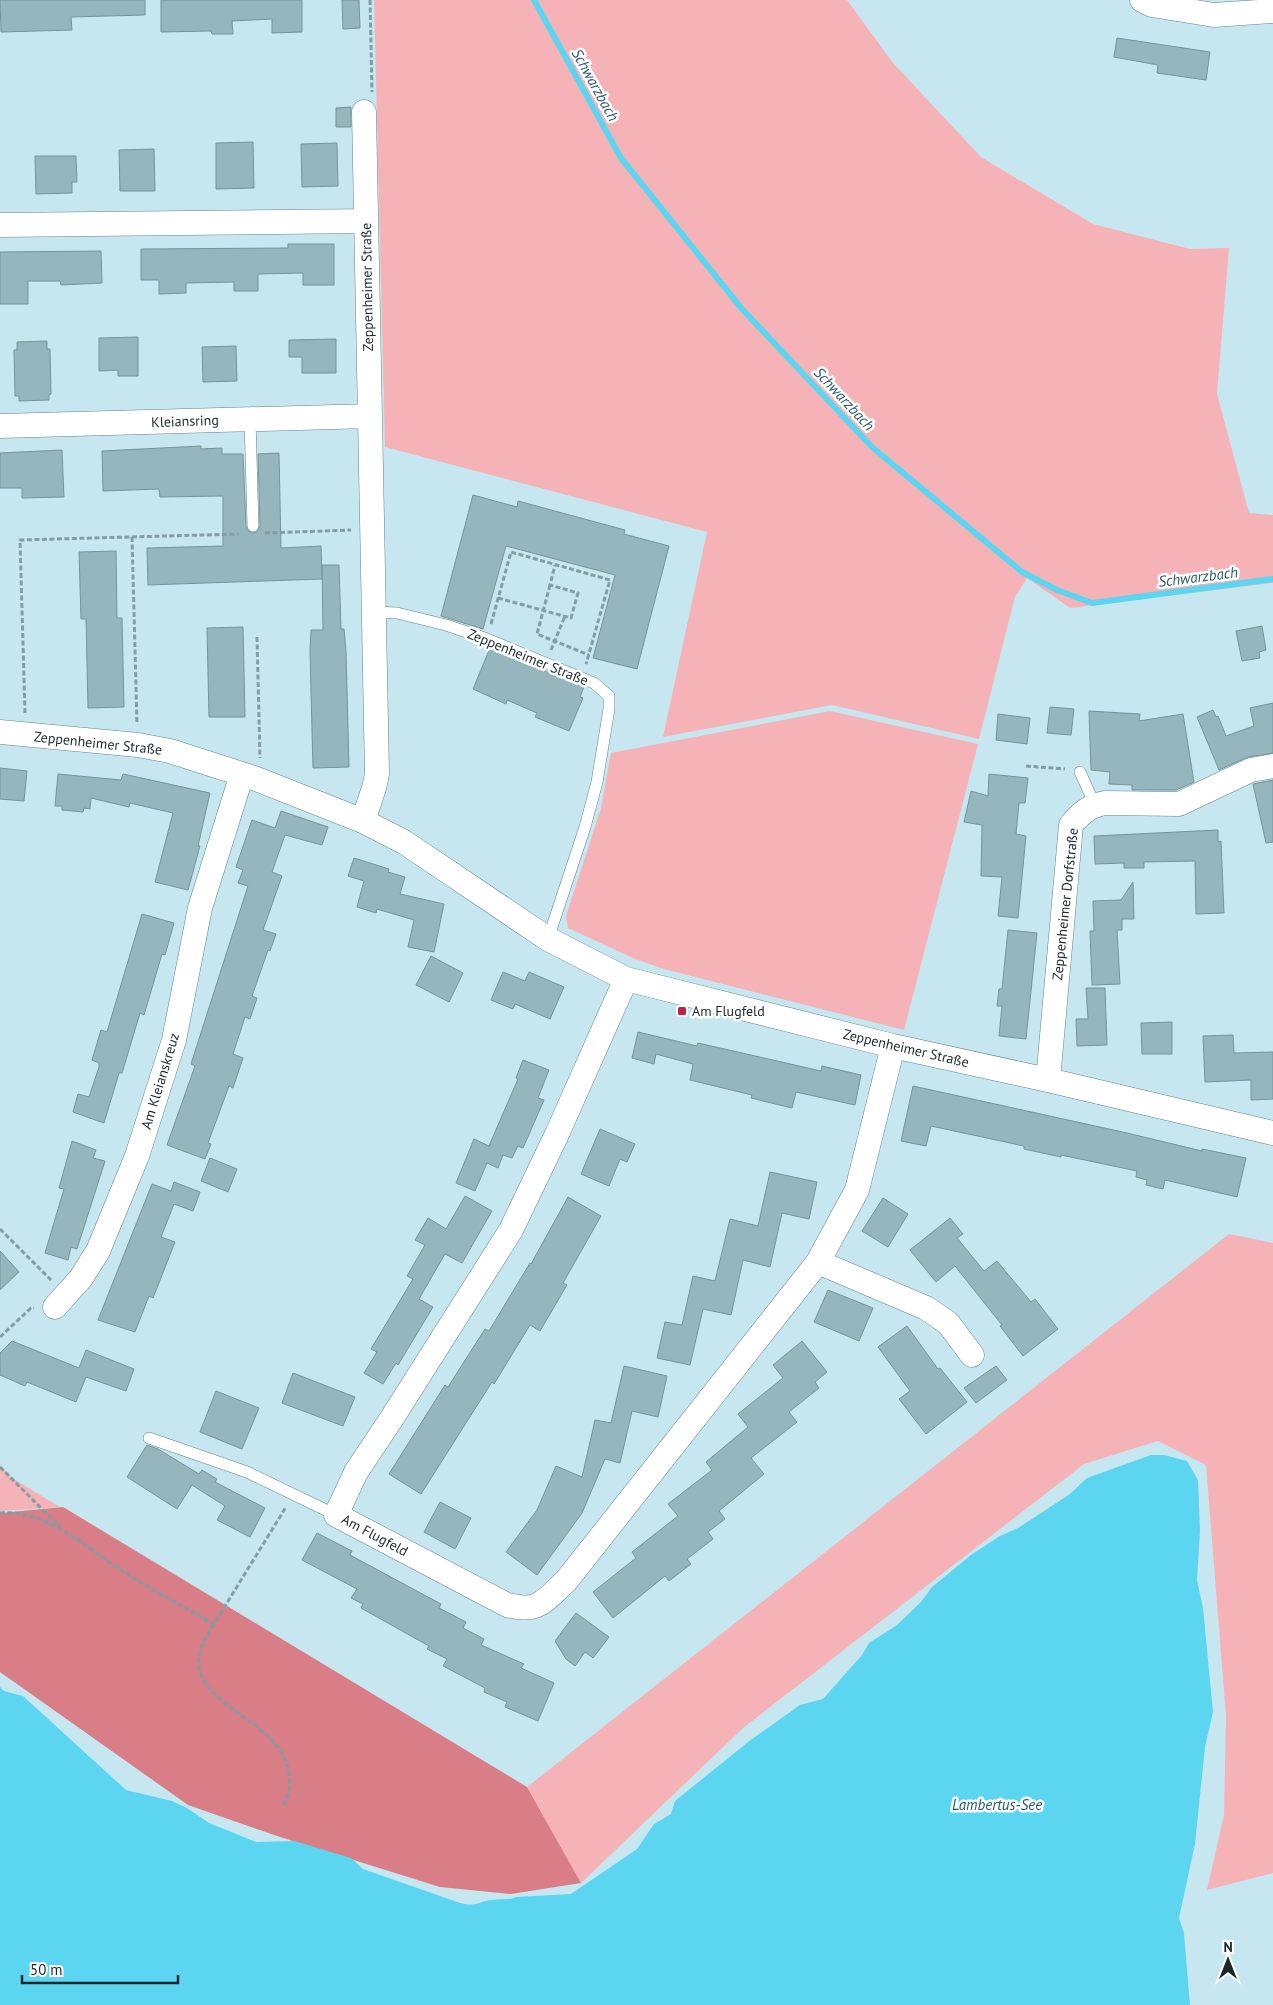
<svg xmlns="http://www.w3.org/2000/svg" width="1273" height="2005" font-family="'PT Sans',sans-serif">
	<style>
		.green { fill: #f5b3b8 }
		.forest { fill: #d97d86 }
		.water { fill: #5cd6f0 }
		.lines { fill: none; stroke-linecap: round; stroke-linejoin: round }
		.stream { stroke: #5cd6f0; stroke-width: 6 }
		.building { fill: #96b6be; stroke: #75949c }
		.lane-casing { stroke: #64838a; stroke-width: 12 }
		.street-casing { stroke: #64838a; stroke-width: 25 }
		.path { stroke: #849da4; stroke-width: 3; stroke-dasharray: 5 2.5; stroke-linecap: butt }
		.lane { stroke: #fff; stroke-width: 11 }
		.street { stroke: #fff; stroke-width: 24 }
		.poi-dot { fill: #b72547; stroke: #fff; stroke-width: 2 }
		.labels { text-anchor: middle; stroke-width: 5; stroke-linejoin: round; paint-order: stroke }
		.street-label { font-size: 14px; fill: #1a272a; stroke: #fff }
		.poi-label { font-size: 14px; fill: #1a272a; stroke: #fff; text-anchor: start }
		.water-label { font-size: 15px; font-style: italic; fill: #255964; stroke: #fff }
	</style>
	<rect width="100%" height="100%" fill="#c6e7ef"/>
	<!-- green -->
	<path class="green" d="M374 0H847L893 63 981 157 1093 224 1190 249 1229 248 1217 394 1249 513 1273 515V583L1070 608 1027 578 1015 597 979 739 832 705 663 737 707 532 385 447Z
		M830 711 978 744 904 1030 664 969 635 959 568 928 566 916 601 808 611 753Z
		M1229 1234 1273 1243V1873L1207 1890 1224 1815 1226 1716 1206 1465 1158 1441 1084 1464 743 1728 581 1883 527 1787Z
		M0 1465 12 1478 60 1507 0 1511Z"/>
	<!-- forest -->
	<path class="forest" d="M63 1507 527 1787 581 1883 511 1894 440 1887 280 1837 188 1805 0 1672V1513Z"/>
	<!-- water -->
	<path class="water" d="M1151 1455H1164L1187 1461 1198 1480 1200 1531 1197 1580 1203 1608 1213 1712 1205 1747 1195 1844 1179 1918 1184 1933 1190 2005H0V1687L4 1691 23 1696 126 1790 172 1801 187 1808 209 1823 256 1842 294 1841 351 1858 363 1869 460 1903C479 1907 476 1902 492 1900 501 1898 507 1901 516 1897L571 1894 637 1849 654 1824 671 1814 675 1801 748 1742 800 1705 823 1699 862 1655 869 1643 897 1625 921 1602 932 1587 971 1555 1000 1536 1018 1528 1070 1494 1087 1478Z"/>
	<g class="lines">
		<!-- stream -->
		<path class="stream" d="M534 0 621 158 742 309 872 447 1022 572 1057 590 1092 603 1273 579"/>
	</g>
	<!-- building -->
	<path class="building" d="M0 0H145V15L71 17 72 30 1 32Z
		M161 0H302V32L272 33V19L232 21 233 34H212L211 31 161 32Z
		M342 0H359L360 28 343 29Z
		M1117 38 1210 52 1206 80 1157 73 1158 65 1114 57Z
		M351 107V127H336V108Z
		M253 142 254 188 216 189V143Z
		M337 143 338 186 302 187 301 144Z
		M154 149 155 191H120L119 150Z
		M35 156H76L77 182H72V193L36 194Z
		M288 244H334V285H303V273L258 274V291H234V282L186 283V293L159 294V280H141V249L288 248Z
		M101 251 102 283 61 285 60 281H28V304H0V252Z
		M138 337V376H118V370L99 371V338Z
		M336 339V373H302V357H289V340Z
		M47 341V349H50L51 394 49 395V400L19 401V396H15L14 350H17V342Z
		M236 346 237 381 203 382 202 347Z
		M201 446V449L222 448V454H243L246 526 247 530 253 533 257 532 260 526 258 454 279 453 281 548 321 546 322 579 148 585 147 548 223 546V496L160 497 159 489 103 491 102 451Z
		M62 450 64 497 22 498V488H0V453Z
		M473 495 517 507 518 501 625 530 624 534 669 546 637 669 593 658 615 575 506 546 483 629 441 616Z
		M116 551 117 618H122L124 707 88 708 86 619H81L79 552Z
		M322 565H339L341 629H344L346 651 349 767 313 768 310 652 311 630H323Z
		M1262 626 1266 650 1259 652 1260 658 1242 661 1236 631Z
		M243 627 245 717H209L207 628Z
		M490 648 584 687 580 697 583 698 569 731 535 717 537 713 507 700 506 704 473 689Z
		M1273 703V753L1248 757 1219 770 1197 717 1213 710 1216 717 1218 716 1226 736 1254 726 1250 708Z
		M1050 707 1074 709 1071 735 1047 733Z
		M1089 711 1140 714 1139 721 1183 714 1194 782 1176 790H1132V785L1109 784 1110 772 1091 770Z
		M998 714 1030 718 1027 744 996 740Z
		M0 768 27 771 24 801 0 799Z
		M58 774 121 780 123 774 210 793 198 846H200L188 890 155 882 173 813 130 803 129 807 91 798 90 809 84 808 83 812 62 810V806H55Z
		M989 774 1028 778 1025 803H1019L1016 834 1026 836 1018 918 998 916 1002 877 981 876 982 825 964 822 971 791 988 796Z
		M1273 780V842L1266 843 1253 784Z
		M281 811 328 827 322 845 285 835 272 872 282 876 263 930 276 934 270 951 268 950 252 996 257 998 250 1019 245 1017 233 1054 243 1058 233 1088 229 1086 208 1143 211 1144 205 1159 167 1145 195 1066 191 1064 248 886 238 883 243 870 236 867 252 820 275 828Z
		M1218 830V842L1221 841 1224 913 1196 914 1195 861 1144 862V868H1124V863L1095 864 1094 836Z
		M354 858 389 869 388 872 405 877 400 894 444 904 434 952 408 947 414 920 377 909 376 913 357 907 364 881 348 876Z
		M1133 882 1134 919H1122V930H1117L1120 984 1092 985 1090 931H1094L1093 901 1121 900Z
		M142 914 174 923 165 955 162 954 144 1015 140 1013 122 1073H119L104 1123 73 1112 78 1094 89 1097 99 1067V1063L92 1060 101 1030 107 1032Z
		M1008 930 1037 933 1026 1039 999 1036 1002 1006H997L999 989H1002Z
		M431 956 463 973 449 1002 416 985Z
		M503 972 525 981 529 972 564 987 550 1019 515 1004 513 1009 491 1000Z
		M1086 988H1105L1107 1045 1077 1046 1076 1019H1088Z
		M1172 1022V1054H1142L1141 1023Z
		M638 1032 697 1046 698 1043 821 1071 822 1066 861 1075 855 1105 796 1092 792 1108 751 1098 752 1095 690 1080 693 1064 656 1054 654 1064 632 1058Z
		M1233 1035 1234 1053 1273 1052V1099L1251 1100V1080L1205 1082 1203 1036Z
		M523 1060 549 1070 538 1098 544 1100 523 1148 518 1146 512 1158 503 1155 498 1168 487 1163 475 1191 456 1183 474 1139 489 1146 518 1079 516 1078Z
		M913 1086 1127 1133 1202 1151V1149L1246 1158 1237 1197 1165 1180 1163 1189 1146 1185 1147 1180 1136 1177 1137 1171 1061 1155V1157L1024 1149V1146L931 1126 926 1146 901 1141Z
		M600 1129 635 1144 627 1162 620 1159 609 1186 581 1174Z
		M72 1141 96 1150 93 1158 105 1161 77 1249 71 1247 68 1260 45 1253 64 1189 59 1188Z
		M210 1158 237 1169 228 1192 201 1181Z
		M770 1172 817 1182 809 1219 782 1213 770 1267 743 1260 731 1315 703 1309 690 1365 657 1358 665 1322 682 1325 693 1276 715 1281 730 1219 758 1226Z
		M174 1182 200 1192 193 1211 174 1204 161 1237 175 1242 153 1298 149 1296 135 1332 98 1320 152 1184 171 1191Z
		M465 1196 492 1211 462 1263 445 1254 419 1299 433 1307 398 1365 396 1363 383 1384 364 1373 377 1352 371 1349 413 1279 407 1276 425 1245 415 1240 428 1218 446 1229Z
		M568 1197 601 1216 563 1283 567 1285 540 1331 530 1325 494 1384 492 1382 421 1494 389 1474 445 1385 448 1387 485 1329 489 1331 530 1263 531 1264Z
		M883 1198 908 1214 888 1247 862 1231Z
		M950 1218 963 1234 957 1238 984 1271 997 1261 1031 1302 1035 1299 1058 1329 1023 1356 1000 1326 1002 1325 955 1266 936 1282 910 1250Z
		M0 1251 19 1272 0 1290Z
		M828 1290 873 1308 859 1341 814 1322Z
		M907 1326 938 1369 940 1368 967 1402 926 1434 899 1399 910 1391 878 1347Z
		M12 1341 79 1368 86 1350 134 1369 126 1391 86 1377 76 1402 27 1382 25 1386 0 1375V1353Z
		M802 1341 827 1372 815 1382 819 1388 789 1412 797 1422 751 1458 764 1474 719 1511 725 1519 708 1532 713 1539 687 1559 691 1564 669 1581 665 1576 613 1618 593 1592 636 1558 632 1552 678 1516 668 1504 712 1470 706 1462 748 1427 738 1414 783 1378 773 1365Z
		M624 1366 667 1376 658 1417 632 1411 620 1463 605 1459 582 1513 537 1575 506 1552 537 1510 556 1466 582 1477 595 1420 611 1423Z
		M996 1366 1007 1380 976 1403 964 1388Z
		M293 1373 355 1397 343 1426 282 1403Z
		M216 1391 259 1408 242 1449 200 1432Z
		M147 1445 158 1449 199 1474 202 1470 217 1479 215 1482 265 1508 250 1537 217 1520 225 1506 192 1485 177 1509 127 1477Z
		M440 1502 471 1518 455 1549 424 1532Z
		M317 1533 352 1551 350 1555 441 1604 439 1608 466 1622 463 1628 484 1639 481 1645 524 1664 521 1668 554 1683 538 1721 505 1707 507 1702 484 1692 485 1688 443 1666 447 1659 427 1649 429 1646 361 1608 363 1604 351 1598 357 1589 302 1560Z
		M576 1613 609 1637 593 1658 585 1652 575 1666 566 1659 555 1641Z"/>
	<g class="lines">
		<!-- lane casing -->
		<g class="lane-casing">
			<path id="lane" d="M250 419 253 526
				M374 612 397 613 446 625 487 639 594 683 609 696V709L597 782 585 827 548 939
				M1080 772 1095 805
				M149 1438 247 1472 336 1515"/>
		</g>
		<!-- street casing -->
		<g class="street-casing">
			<path id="street" d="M1142 0 1152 5 1214 15 1273 11
				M0 225 366 221
				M0 426 370 416
				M0 732 138 745 170 751 254 778 363 821 404 842 548 939 626 979 893 1046 1048 1080 1273 1133
				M363 821 374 788 377 774 364 112
				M626 979 557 1134 511 1230 392 1418 356 1472 336 1515 507 1605C539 1613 544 1601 566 1581L818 1262 857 1190 893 1046
				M1048 1080 1071 825C1081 813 1089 806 1105 803L1179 804 1251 770 1273 766
				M818 1262 926 1308 948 1323 972 1355
				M55 1307 81 1278 98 1251 137 1156 174 1040 200 908 242 774"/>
		</g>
		<!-- path -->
		<path class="path" d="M370 0 372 92
			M265 533 351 530
			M132 537 137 724
			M550 585 537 634 589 655
			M498 598 571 618 578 593 550 585 555 565
			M491 624 511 552 610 580 586 664
			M257 637 260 758
			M551 650 565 616
			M25 713 20 540 239 534
			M1026 766 1065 769
			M0 1229 51 1280
			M0 1337 31 1308H34
			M0 1467 60 1527
			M0 1513C45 1509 86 1547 121 1570 151 1590 183 1606 214 1624L286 1507
			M214 1624C206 1637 197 1651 199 1667 206 1710 282 1722 289 1774 291 1789 290 1792 283 1806"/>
		<!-- lane -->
		<use href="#lane" class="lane"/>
		<!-- street -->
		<use href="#street" class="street"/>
	</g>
	<!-- markers -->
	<rect class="poi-dot" x="677" y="1006" width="10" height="10" rx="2.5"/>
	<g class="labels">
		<!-- street labels -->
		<g class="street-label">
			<text transform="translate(367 287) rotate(-91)" y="5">Zeppenheimer Straße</text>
			<text transform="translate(185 421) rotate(-2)" y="5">Kleiansring</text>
			<text transform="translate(528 657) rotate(22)" y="5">Zeppenheimer Straße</text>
			<text transform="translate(98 743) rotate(6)" y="5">Zeppenheimer Straße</text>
			<text transform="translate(1065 904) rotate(-84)" y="5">Zeppenheimer Dorfstraße</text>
			<text transform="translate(906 1048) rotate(13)" y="5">Zeppenheimer Straße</text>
			<text transform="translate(160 1081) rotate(-73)" y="5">Am Kleianskreuz</text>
			<text transform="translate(375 1535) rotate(28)" y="5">Am Flugfeld</text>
		</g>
		<!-- poi labels -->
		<g class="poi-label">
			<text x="692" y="1016">Am Flugfeld</text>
		</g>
		<!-- water labels -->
		<g class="water-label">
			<text transform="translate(595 85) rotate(61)" y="5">Schwarzbach</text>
			<text transform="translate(844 399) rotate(47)" y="5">Schwarzbach</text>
			<text transform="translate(1198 577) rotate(-7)" y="5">Schwarzbach</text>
			<text x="997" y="1810">Lambertus-See</text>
		</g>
	</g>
	<!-- north arrow -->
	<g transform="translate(1228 1960)" stroke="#ffffff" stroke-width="4" paint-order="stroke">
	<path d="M0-4L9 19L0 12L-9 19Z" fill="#1a272a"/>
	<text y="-8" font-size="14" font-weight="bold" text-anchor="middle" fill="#1a272a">N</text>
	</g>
	<!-- scale -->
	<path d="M22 1975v8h156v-8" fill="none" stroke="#1a272a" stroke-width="2.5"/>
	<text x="30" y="1975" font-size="15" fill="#1a272a" stroke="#ffffff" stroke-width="4" paint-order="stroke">50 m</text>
</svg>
